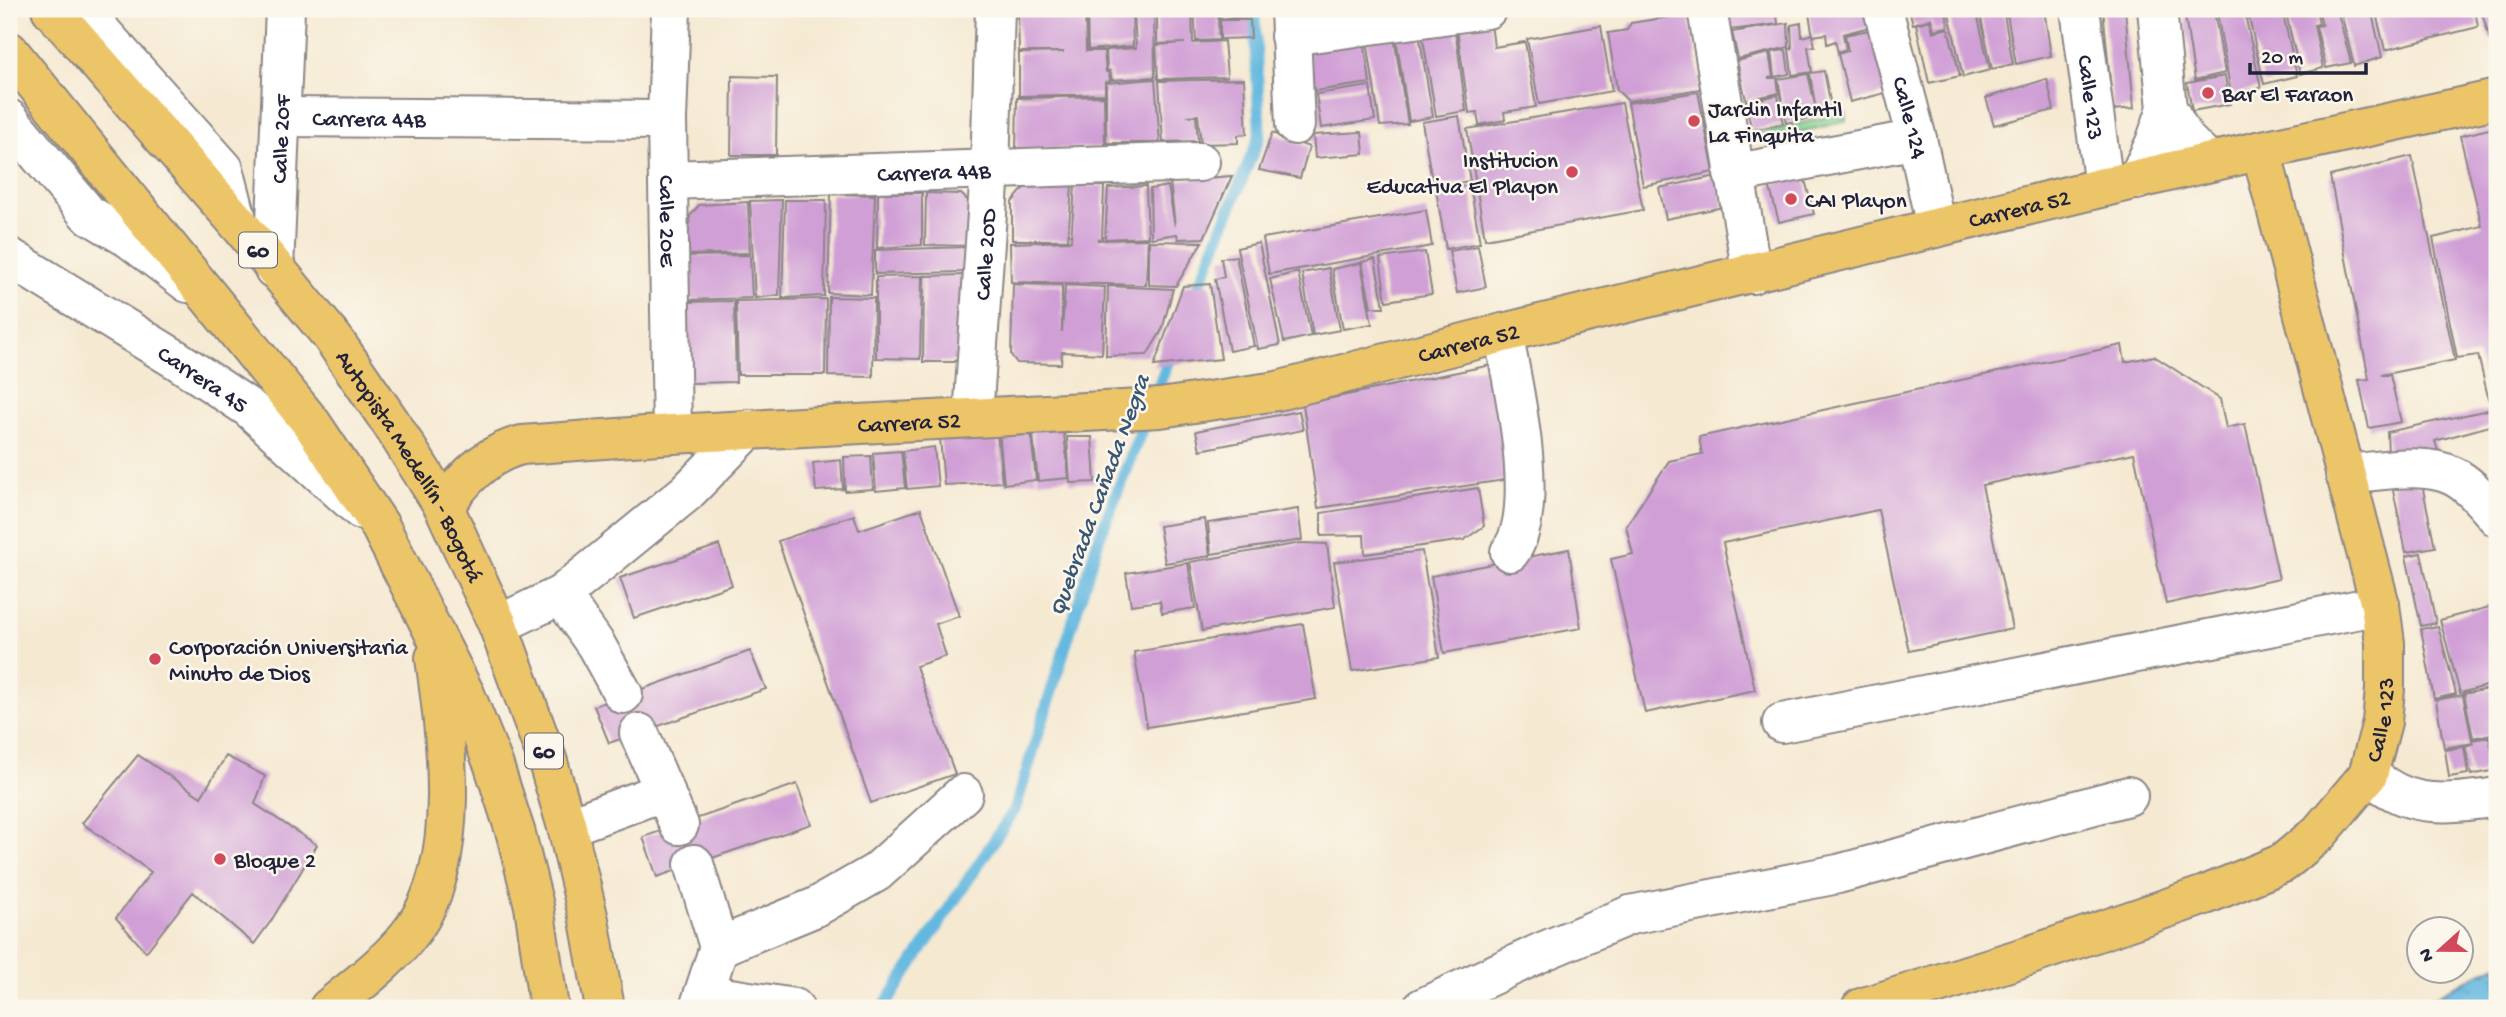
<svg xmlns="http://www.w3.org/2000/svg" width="2506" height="1017" font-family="'Gochi Hand',sans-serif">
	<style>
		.park { fill: url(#park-crowns); stroke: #527966; stroke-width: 2 }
		.water { fill: url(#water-ripples); stroke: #426d8d; stroke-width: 2 }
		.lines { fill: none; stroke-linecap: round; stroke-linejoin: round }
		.stream { stroke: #63b8df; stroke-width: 12 }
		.building { fill: #d09fd6 }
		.minor-casing { stroke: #8c8686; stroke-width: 42 }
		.major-casing { stroke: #8c8686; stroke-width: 42 }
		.highway-casing { stroke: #8c8686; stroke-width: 42 }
		.minor { stroke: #fff; stroke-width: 38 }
		.major { stroke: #edc569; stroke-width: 38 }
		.highway { stroke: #edc569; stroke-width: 38 }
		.poi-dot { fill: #d1495b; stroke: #fbf7ec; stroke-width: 2.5 }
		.labels { text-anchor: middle; stroke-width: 5; stroke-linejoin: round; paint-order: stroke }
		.shield { fill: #fbf7ec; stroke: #636270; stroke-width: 2 }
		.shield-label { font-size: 21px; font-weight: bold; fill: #22223b }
		.poi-label { font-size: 23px; fill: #22223b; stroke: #fbf7ec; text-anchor: start }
		.street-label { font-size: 23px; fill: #22223b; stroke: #fbf7ec }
		.water-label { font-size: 24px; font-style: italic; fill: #395674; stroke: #fbf7ec }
	</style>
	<defs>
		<pattern id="park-crowns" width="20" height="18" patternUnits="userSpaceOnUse" patternTransform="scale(1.75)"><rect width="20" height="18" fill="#81d090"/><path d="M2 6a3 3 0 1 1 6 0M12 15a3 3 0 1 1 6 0" fill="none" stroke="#6fb27d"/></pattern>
		<pattern id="water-ripples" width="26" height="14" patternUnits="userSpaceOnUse" patternTransform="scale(1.75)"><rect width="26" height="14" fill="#63b8df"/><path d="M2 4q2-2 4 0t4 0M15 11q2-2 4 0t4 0" fill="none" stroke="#5195b6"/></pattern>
	</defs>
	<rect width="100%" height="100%" fill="#fbf7ec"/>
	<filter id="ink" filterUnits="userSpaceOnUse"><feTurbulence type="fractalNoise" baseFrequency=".0143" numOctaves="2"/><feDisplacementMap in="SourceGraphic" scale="14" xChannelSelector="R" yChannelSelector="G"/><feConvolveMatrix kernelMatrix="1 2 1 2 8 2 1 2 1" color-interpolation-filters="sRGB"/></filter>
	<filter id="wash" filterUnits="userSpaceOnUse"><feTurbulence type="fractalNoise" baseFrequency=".00686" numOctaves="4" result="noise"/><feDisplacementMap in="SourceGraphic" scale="28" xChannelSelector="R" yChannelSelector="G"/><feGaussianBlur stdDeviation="1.57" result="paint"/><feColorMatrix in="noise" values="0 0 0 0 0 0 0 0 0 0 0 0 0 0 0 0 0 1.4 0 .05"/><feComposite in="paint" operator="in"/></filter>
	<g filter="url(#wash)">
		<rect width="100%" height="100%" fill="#f5e9d2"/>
		<!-- park -->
		<path class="park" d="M1846 112V121L1760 142 1758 134Z"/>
		<!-- water -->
		<path class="water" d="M2497 965V1008H2403L2422 1003Z"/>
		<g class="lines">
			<!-- stream -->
			<path class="stream" d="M1193 300 1260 135 1254 9
				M883 1008 1015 809 1098 541 1173 349"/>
		</g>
		<g id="blocks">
			<!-- building -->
			<path class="building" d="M1018 9H1085L1086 51H1104L1106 72 1109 73 1110 81 1105 82V94L1019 96V53L1064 52H1019Z
				M1087 9H1132L1133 46 1088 50Z
				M1134 9H1154L1155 77 1112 80 1110 71H1107L1106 50 1136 48Z
				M1157 9H1192L1193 43 1224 41 1227 77 1158 79 1156 45 1185 43 1157 44Z
				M1194 9H1218L1219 40 1196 41Z
				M1219 9H1251V17L1219 19Z
				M1726 9H1804V10L1777 14 1778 24 1730 30Z
				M1808 9H1873L1877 25 1843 34 1846 49 1838 52 1835 41 1827 44 1826 34 1813 36Z
				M1909 9H1946L1948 27 1934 30 1931 19 1913 24Z
				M1948 9H1976L1990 70 1963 77Z
				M1979 9H2003L2013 64 1992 69Z
				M2006 9H2044L2051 56 2016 64Z
				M2103 9H2125L2134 108 2113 110Z
				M2247 9H2282L2297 76 2264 84Z
				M2285 9H2316L2319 24 2314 25 2323 68 2300 74Z
				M2318 9H2337L2351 63 2326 68 2316 26 2322 25Z
				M2340 9H2371L2382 57 2354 66Z
				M2375 9H2475L2478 27 2385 50Z
				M2481 9H2497V37L2490 40Z
				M2214 10 2225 73 2195 80 2185 16Z
				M2244 10 2261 88 2231 94 2217 12Z
				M1689 14 1701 89 1628 101 1617 90 1608 33 1627 30 1631 23Z
				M1220 20H1250L1251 38 1220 39Z
				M1930 20 1933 32 1948 28 1960 76 1929 83 1916 24Z
				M1491 23 1494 47 1525 42 1536 107 1504 112 1505 120 1479 125 1477 112 1469 113 1457 29Z
				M1788 23 1789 47 1738 59 1732 32Z
				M1801 23 1802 37 1812 34 1815 46 1808 47 1812 72 1792 75 1789 49H1792L1791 25Z
				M1601 26 1612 91 1539 104 1527 39Z
				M1455 28 1466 111 1436 116 1422 33Z
				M1879 28 1893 91 1850 102 1838 54 1848 51 1845 35Z
				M1419 34 1433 117 1409 121 1396 37Z
				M1394 37 1408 124 1380 126 1367 41Z
				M1364 39 1370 83 1314 91 1307 46Z
				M1786 50 1789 74 1774 77 1771 52Z
				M1769 53 1773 77 1768 78H1777L1779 93 1746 100 1737 61Z
				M1824 71 1831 106 1816 108 1818 117 1786 123 1778 79 1808 74 1815 105 1810 73Z
				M732 76 777 77 776 155H731Z
				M2225 76 2230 104 2192 111 2187 83Z
				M1155 79 1160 143H1106V83Z
				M1244 79 1247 134 1238 135V143L1201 144 1198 115 1187 116H1196L1198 141 1163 142 1159 81Z
				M2047 79 2054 110 1994 125 1986 98Z
				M1370 86 1375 120 1321 128 1316 94Z
				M1698 92 1714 172 1643 186 1628 103Z
				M1778 95 1783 124 1752 130 1745 102Z
				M1104 96 1105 147 1016 150 1017 98Z
				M1622 103 1643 210 1485 239 1467 129Z
				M1459 116 1470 181 1433 187 1422 122Z
				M2497 127V399L2489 401 2478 355 2457 358 2433 238 2482 226 2460 136Z
				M1362 132 1364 154 1315 158 1313 135Z
				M1272 133 1309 147 1300 178 1259 170Z
				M2412 156 2455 360 2381 375H2390L2401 422 2369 428 2359 380 2369 379 2330 176Z
				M1232 176 1204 238 1178 239 1177 234 1151 238 1150 189 1168 186 1175 226 1170 181Z
				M1717 176 1723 207 1666 219 1659 188Z
				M1804 176 1814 214 1779 222 1769 185Z
				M1470 185 1480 243 1446 249 1436 190Z
				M1072 186 1068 240H1012V202L1024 188Z
				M1075 186H1104L1102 239 1097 240 1148 239 1146 285 1011 282 1010 243 1071 241Z
				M1146 186 1148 237 1105 239 1108 188Z
				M878 193H922V245L877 248Z
				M926 193 961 194 974 206 973 246 925 245Z
				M831 194 875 195 871 295 828 293Z
				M782 200 779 295 755 298 750 201Z
				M785 200H826L824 296 782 298Z
				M748 202 750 253 685 255 690 216 699 205Z
				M1426 210 1432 246 1269 274 1263 238Z
				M1149 241 1202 242 1176 286 1149 285Z
				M1259 243 1280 345 1258 349 1237 248Z
				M1478 246 1486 287 1457 293 1449 251Z
				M966 247 965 272 875 274V250Z
				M1425 252 1432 294 1386 301 1380 258Z
				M750 255 752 298 685 300 684 256Z
				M1236 256 1254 346 1229 351 1215 279 1224 277 1221 258Z
				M1375 259 1384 307H1371L1362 262Z
				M1361 263 1372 324 1343 329 1332 269Z
				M1329 268 1340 330 1313 335 1302 273Z
				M1298 272 1311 336 1284 342 1270 279Z
				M966 275 964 354 954 362H923L924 276Z
				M922 276 920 359 876 358V277Z
				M1013 284 1062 285V332L1065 285 1105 287 1102 354 1062 352 1061 364 1017 363 1011 355Z
				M1210 284 1221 359 1154 366 1183 286Z
				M1108 286 1173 289 1162 330 1147 355 1106 356Z
				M829 297 874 298 873 377 828 376Z
				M826 299 825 375H738L736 301Z
				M734 301 736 382 692 383 681 370 682 302Z
				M2122 345 2125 362 2154 356 2220 399 2226 428 2245 424 2279 579 2166 604 2134 453 1982 485 2012 629 1909 651 1878 510 1723 543 1755 690 1645 713 1611 559 1633 554 1626 526 1669 461 1702 454 1699 437Z
				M1496 364 1518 478 1318 508 1303 404Z
				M2497 408V424L2435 441 2439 454 2388 453 2387 432Z
				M1299 411 1303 430 1200 450 1196 431Z
				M1063 425 1069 478 1038 481 1032 427Z
				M1030 427 1036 480 1004 484 999 430Z
				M997 433 1002 482 944 485 940 438Z
				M1067 437H1092L1095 482 1070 483Z
				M934 447 938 486 907 489 903 451Z
				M901 451 905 488 876 491 873 453Z
				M871 456 873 489 845 491 844 457Z
				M841 460 843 489 816 491 813 463Z
				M2412 480 2423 489 2435 547 2406 552 2392 485Z
				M1478 488 1484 526 1464 540 1365 554 1364 535 1321 536V513Z
				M921 509 959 616 936 624 946 656 916 666 955 774 871 803 778 541 854 515 859 530Z
				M1298 509 1302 540 1211 554 1208 523Z
				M1205 519 1210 556 1165 563 1159 526Z
				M1301 543 1327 544 1335 607 1202 631 1190 562Z
				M719 545 732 585 634 618 620 578Z
				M1569 549 1581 628 1444 653 1431 576Z
				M1422 551 1439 657 1352 671 1334 562Z
				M2421 553 2436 623 2421 626 2406 556Z
				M1188 563 1195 608 1162 613 1160 601 1131 605 1126 573Z
				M2497 605V683L2460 693 2440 620Z
				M1303 624 1316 699 1147 727 1134 652Z
				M2438 626 2456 694 2434 699 2421 629Z
				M750 651 766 689 609 743 594 706Z
				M2497 687V733L2473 738 2464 694Z
				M2463 695 2472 740 2489 737 2496 770 2471 775 2465 746 2474 743 2444 748 2436 700Z
				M2464 747 2468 774 2449 777 2445 750Z
				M138 755 201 797 226 756 265 776 255 804 317 845 271 921 254 944 193 892 146 952 116 918 151 872 82 823Z
				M797 784 811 824 657 877 643 837Z"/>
		</g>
	</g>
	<g filter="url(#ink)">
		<use href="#blocks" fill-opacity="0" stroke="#8c8686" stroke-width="2"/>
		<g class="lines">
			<!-- minor casing -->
			<g class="minor-casing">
				<g id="minor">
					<path d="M81 9 224 169 238 223"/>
					<path id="s1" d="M671 9 667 120 672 434"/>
					<path d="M1290 9 1295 125"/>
					<path d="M1707 9 1752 274"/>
					<path id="s2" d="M1883 9 1917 139 1936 228"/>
					<path id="s3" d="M2080 9 2104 187"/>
					<path d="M1290 36 1487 9"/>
					<path d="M2167 108 2185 139 2208 162"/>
					<path id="s4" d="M281 117 667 120"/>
					<path d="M9 119 88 214 130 239 188 283"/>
					<path d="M1733 174 1917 139"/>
					<path id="s5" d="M668 180 1200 162"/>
					<path d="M2137 180 2155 143 2167 108 2157 9"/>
					<path id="s6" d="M9 257 177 360 249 408 361 510"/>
					<path id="s7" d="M274 269 285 9"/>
					<path d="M1503 333C1513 384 1542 510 1510 552"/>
					<path id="s8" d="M973 417 990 170 995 9"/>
					<path d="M2345 474C2378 472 2422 461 2453 476 2471 485 2484 502 2497 517"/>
					<path d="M561 595 596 645 623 694"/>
					<path d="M498 625 561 595 686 493 749 429"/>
					<path d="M1782 723 2380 605"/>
					<path d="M639 733 679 825"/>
					<path d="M2368 775C2377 781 2386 788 2397 793 2427 808 2465 802 2497 797"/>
					<path d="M567 827 665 791"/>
					<path d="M694 864 719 947 699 1008"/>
					<path d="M719 947 816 907 877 872 963 794"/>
					<path d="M704 994 794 1008"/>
					<path d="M1422 1008 1544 951 1630 915 1838 874 2128 796"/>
				</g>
			</g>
			<!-- major casing -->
			<g class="major-casing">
				<g id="major">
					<path id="s9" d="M444 507C463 478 487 453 522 445L672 434 1160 408 1277 391 1503 333 2104 187 2258 151 2497 99"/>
					<path id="s10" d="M1861 1008 2028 956 2205 895 2283 863 2319 833 2368 775 2382 722 2385 689V643L2380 605 2265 166 2258 151"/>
				</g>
			</g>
			<!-- highway casing -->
			<g class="highway-casing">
				<g id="highway">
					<path id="s11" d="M51 9 238 223 332 337 391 423 444 507 498 625 547 759 567 827 589 920 605 1008"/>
					<path d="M9 51 312 424 380 526 465 694 493 763 516 834 534 906 549 1008"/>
					<path d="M329 1008C357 985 393 958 414 928 463 859 446 738 435 658"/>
				</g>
			</g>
			<!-- minor -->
			<use href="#minor" class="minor"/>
			<!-- major -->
			<use href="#major" class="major"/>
			<!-- highway -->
			<use href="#highway" class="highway"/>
		</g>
	</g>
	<!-- markers -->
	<g class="poi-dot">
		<circle cx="2208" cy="93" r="7"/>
		<circle cx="1694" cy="121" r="7"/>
		<circle cx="1572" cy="172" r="7"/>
		<circle cx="1791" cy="199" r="7"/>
		<circle cx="155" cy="659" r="7"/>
		<circle cx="220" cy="859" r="7"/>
	</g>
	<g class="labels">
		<!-- shield labels -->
		<g class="shield">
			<rect x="239" y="232.5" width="38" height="35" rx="5"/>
			<rect x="525" y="733.5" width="38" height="35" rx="5"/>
		</g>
		<g class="shield-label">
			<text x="258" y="257">60</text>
			<text x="544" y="758">60</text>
		</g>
		<!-- poi labels -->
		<g class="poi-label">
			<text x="2222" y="101">Bar El Faraon</text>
			<text x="1708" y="116">Jardin Infantil<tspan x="1708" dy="26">La Finquita</tspan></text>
			<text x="1558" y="167" text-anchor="end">Institucion<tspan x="1558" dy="26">Educativa El Playon</tspan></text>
			<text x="1805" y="207">CAI Playon</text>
			<text x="169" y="654">Corporación Universitaria<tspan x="169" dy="26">Minuto de Dios</tspan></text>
			<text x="234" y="867">Bloque 2</text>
		</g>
		<!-- street labels -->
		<g class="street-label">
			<text dy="8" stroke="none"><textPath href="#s3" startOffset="89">Calle 123</textPath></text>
			<text dy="8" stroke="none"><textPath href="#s4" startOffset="88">Carrera 44B</textPath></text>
			<text dy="8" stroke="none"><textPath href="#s2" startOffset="112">Calle 124</textPath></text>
			<text dy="8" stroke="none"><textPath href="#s7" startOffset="130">Calle 20F</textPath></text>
			<text dy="8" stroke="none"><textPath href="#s5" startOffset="266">Carrera 44B</textPath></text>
			<text dy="8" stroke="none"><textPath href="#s9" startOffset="1624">Carrera 52</textPath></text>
			<text dy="8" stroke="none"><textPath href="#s1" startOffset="212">Calle 20E</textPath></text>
			<text dy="8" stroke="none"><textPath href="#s8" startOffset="163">Calle 20D</textPath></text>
			<text dy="8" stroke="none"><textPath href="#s9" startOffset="1057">Carrera 52</textPath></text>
			<text dy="8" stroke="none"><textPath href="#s6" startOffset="229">Carrera 45</textPath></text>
			<text dy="8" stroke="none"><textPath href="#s9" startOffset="490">Carrera 52</textPath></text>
			<text dy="8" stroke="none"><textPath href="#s11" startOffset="583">Autopista Medellín - Bogotá</textPath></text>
			<text dy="8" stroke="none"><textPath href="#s10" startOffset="626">Calle 123</textPath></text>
		</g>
		<!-- water labels -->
		<g class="water-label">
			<text transform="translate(1098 495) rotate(-70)" y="8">Quebrada Cañada Negra</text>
		</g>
	</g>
	<!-- margin -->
	<rect width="2506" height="1017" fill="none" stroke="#fbf7ec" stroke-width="35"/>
	<!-- north arrow -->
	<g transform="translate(2440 950) rotate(249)"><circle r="33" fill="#fbf7ec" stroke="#a4a2a5" stroke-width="2"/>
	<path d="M0-5L12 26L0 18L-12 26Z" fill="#d1495b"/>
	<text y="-10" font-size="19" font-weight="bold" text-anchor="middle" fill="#22223b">N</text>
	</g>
	<!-- scale -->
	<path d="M2250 63v10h116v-10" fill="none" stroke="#22223b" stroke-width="3.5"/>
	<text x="2261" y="63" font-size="21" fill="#22223b" stroke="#fbf7ec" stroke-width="5" paint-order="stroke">20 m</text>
</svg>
